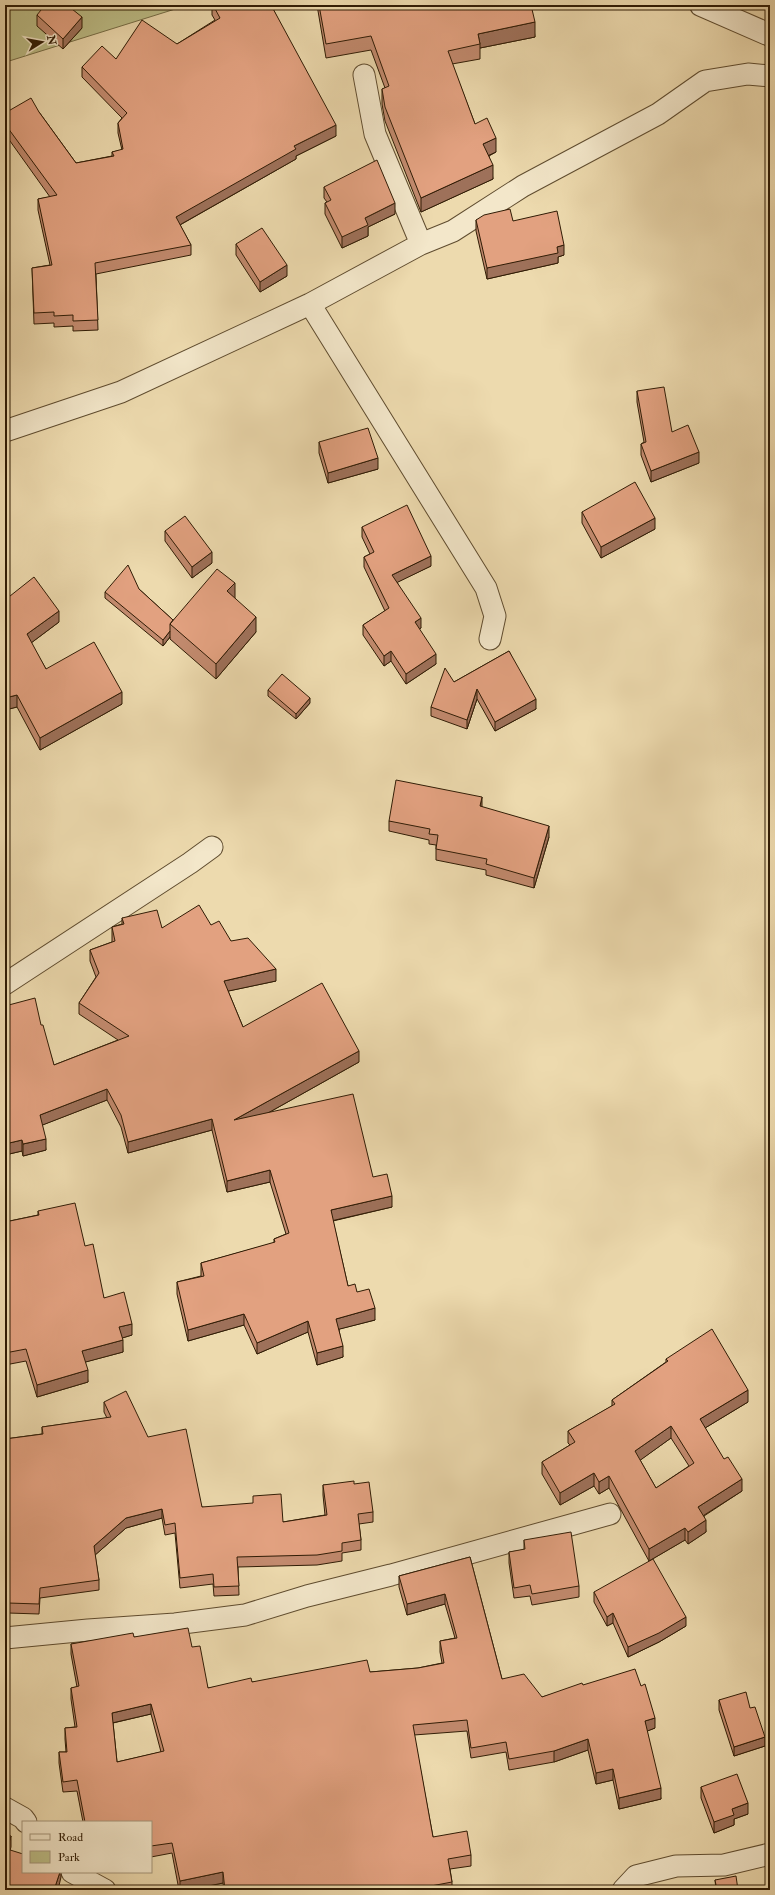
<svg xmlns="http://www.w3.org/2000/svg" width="775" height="1895" font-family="'IM FELL Double Pica',serif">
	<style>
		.green { fill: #bdbe87; stroke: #766d46 }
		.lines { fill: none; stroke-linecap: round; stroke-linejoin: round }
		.minor-casing { stroke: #5f4c2f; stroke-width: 23 }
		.tertiary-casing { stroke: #5f4c2f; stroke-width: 24 }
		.minor { stroke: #f3e7ca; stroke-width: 21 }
		.tertiary { stroke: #f3e7ca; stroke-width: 22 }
		.wall { fill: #c28a6e; stroke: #301c05; fill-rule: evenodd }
		.shaded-wall { fill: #9e715a; stroke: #301c05 }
		.building { fill: #e2a180; stroke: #301c05; fill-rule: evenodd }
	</style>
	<rect width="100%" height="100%" fill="#eddaae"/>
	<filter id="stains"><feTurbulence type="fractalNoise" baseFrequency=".005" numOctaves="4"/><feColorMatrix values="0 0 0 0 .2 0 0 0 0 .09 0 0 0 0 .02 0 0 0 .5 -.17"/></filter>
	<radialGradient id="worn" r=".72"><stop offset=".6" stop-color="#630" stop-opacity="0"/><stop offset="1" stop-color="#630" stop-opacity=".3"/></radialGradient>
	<!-- green -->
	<path class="green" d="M5 5H188L6 62Z"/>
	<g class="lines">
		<!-- minor casing -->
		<g class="minor-casing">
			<path id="minor" d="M364 75 375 134 421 244
				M310 304 486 588 495 616 490 639
				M5 431 121 392 310 304 421 244 453 231 523 186 658 114 705 81 748 74 770 76
				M5 984 190 863 212 847
				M5 1638 88 1630 175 1624 245 1615 307 1596 391 1575 610 1514
				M5 1808 23 1818 26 1822
				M72 1872 105 1890
				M623 1890 636 1876 676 1866 724 1865 770 1854"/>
		</g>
		<!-- tertiary casing -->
		<g class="tertiary-casing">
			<path id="tertiary" d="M701 5 770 35"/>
		</g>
		<!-- minor -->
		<use href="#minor" class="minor"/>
		<!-- tertiary -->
		<use href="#tertiary" class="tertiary"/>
	</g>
	<!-- wall -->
	<path class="wall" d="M212 5H271L336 136 296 156V159L180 225 191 245V255L96 274 98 330 73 331V326L54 327V323L34 324 32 268 50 265 38 210V199L50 197 5 134V113L39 112 76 163 112 156V152L122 150 118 133V123L122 118 82 77V67L177 44 215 20 212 15Z
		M317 5H531L535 37 480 48V59L452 64 475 124 496 152 489 156 493 179 421 212 385 121 382 104V89L385 88 371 50 326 58Z
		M37 15 82 28 63 49 37 26Z
		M324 187 395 214 368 227V236L342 248 325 214V203L327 202 324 198Z
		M476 220 513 221 564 255 558 257V263L487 279 476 231Z
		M236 244 287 276 260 292 236 255Z
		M637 391 672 432 699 463 651 482 641 455V444L644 442 637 402Z
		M319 442 378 469 328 483 319 453Z
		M582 512 655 529 601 558 582 523Z
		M362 527 431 566 397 582 421 628 419 629 436 664 406 684 391 661 384 666 363 635V625L385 611 364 567V557L370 554 362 537Z
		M165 531 212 563 192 578 165 541Z
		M139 589 173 620 235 598 256 632 216 679 170 639V637L163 646 105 598V592Z
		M5 600 59 622 31 643 46 669 122 704 40 750 17 707 5 710Z
		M509 651 536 709 495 731 477 699 467 729 431 716V707L454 682Z
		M268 690 310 703 296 719 268 696Z
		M482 807 549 837 534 888 486 875V870L436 860V845L429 844V840L389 831V821Z
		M122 918 162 928 211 925 231 941 276 981 228 991 243 1027 359 1062 268 1113 373 1177 392 1207 333 1221 348 1286 357 1292 375 1320 339 1329 343 1357 317 1365 308 1332 257 1354 244 1325 188 1341 177 1294V1282L201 1276V1263L274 1243V1239L286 1234 270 1182 227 1192 212 1130 128 1153 121 1127 107 1100 42 1125 46 1150 23 1156 22 1151 5 1155V1006L41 1025 54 1065 118 1040 79 1014V1003L96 977 90 961V950L112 942V927L122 924Z
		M38 1211 85 1246 104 1298 132 1335 122 1338 123 1352 85 1362 88 1382 37 1397 26 1361 5 1365V1222L38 1215Z
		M666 1359 748 1402 705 1428 742 1491 704 1516 706 1532 688 1544 685 1540 649 1561 609 1488 599 1494 594 1486 560 1505 542 1474V1462L570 1445 568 1443V1431L612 1406V1400L666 1362ZM671 1438 689 1466 656 1488 640 1460Z
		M104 1402 148 1437 202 1507 283 1522 325 1515 323 1495V1485L354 1484 373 1512V1522L359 1524 361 1540V1550L342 1553V1561L317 1565 238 1567 239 1595 214 1596 213 1584 180 1588 175 1533 165 1535 162 1518 126 1528 95 1555 99 1580V1590L40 1598 39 1614 8 1613V1617H5V1439L42 1434V1427L107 1418 104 1412Z
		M524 1540 579 1586V1597L532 1605 530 1596 514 1598 509 1563V1552L524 1550Z
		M470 1557 502 1679 542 1697 583 1685 655 1728 647 1731 661 1799 619 1809 613 1780 596 1784 588 1750 554 1762 509 1770 506 1752 471 1758 467 1731 414 1735 433 1837 471 1855V1866L450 1869 452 1882V1890H224L223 1883 189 1890H179L172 1853 151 1857V1822H83L77 1791 63 1792 59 1763V1752H66L65 1739V1728L75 1727 71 1699V1688L77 1687 71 1654V1644L134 1637 192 1647 208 1688 252 1682 418 1668 442 1663 440 1652V1641L455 1638 445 1604 407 1615 399 1587V1576ZM151 1714 161 1752 117 1762 113 1723Z
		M594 1592 686 1626 659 1642 628 1657 613 1623 607 1626 594 1602Z
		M719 1700 750 1708 765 1746 734 1756 719 1710Z
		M5 1740 6 1751V1762H5Z
		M701 1787 748 1814 734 1819V1825L714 1833 701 1798Z
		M715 1880 738 1890H716Z"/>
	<!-- shaded-wall -->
	<path class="shaded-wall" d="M82 17V28L63 49V39Z
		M535 22V37L480 48V44L478 34Z
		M336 125V136L296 156V159L176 227V217L294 146Z
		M496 138V152L483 158V144Z
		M493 165V179L421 212V198Z
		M395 203V214L368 227V236L342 248V237L365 218Z
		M564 245V255L558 257V263L487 279V268L557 247Z
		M287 265V276L260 292V282Z
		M699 452V463L651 482V471Z
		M378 458V469L328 483V473Z
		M655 518V529L601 558V547Z
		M212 552V563L192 578V567Z
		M431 556V566L392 585V575Z
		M235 583V599L227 591Z
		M59 611V622L27 646V634Z
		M256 617V632L216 679V664Z
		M421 618V628L415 632V622Z
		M170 631V637L163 646V640Z
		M391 651V661L384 666V656Z
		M436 654V664L406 684V674Z
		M477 689V699L467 729V720Z
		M122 692V704L40 750V738Z
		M17 695V707L5 710V698Z
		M310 698V703L296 719V714Z
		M536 699V709L495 731V722Z
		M482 797V808L480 806Z
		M549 826V837L534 888V878Z
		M276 969V981L224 992V981Z
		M359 1051V1062L234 1132V1120Z
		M107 1089V1100L40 1126V1115Z
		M212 1119V1130L128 1153V1142Z
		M46 1139V1150L23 1156V1144Z
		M22 1140V1151L5 1155V1144Z
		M270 1170V1182L227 1192V1181Z
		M392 1196V1207L331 1221V1210Z
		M375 1308V1320L336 1330V1319Z
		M244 1314V1325L188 1341V1330Z
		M308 1321V1332L257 1354V1343Z
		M132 1324V1335L119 1339V1327Z
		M123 1340V1352L82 1363V1351Z
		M343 1346V1357L317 1365V1353Z
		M88 1370V1382L37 1397V1385Z
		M748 1390V1402L700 1431V1419Z
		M671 1426V1438L635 1464V1451Z
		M594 1473V1486L560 1505V1493Z
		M609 1476V1488L599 1494V1482Z
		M742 1479V1491L698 1519V1507Z
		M162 1509V1518L126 1528 94 1556V1546L126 1518Z
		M706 1520V1532L688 1544V1532Z
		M685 1528V1540L649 1561V1549Z
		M445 1594V1604L407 1615V1604Z
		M613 1613V1623L607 1626V1617Z
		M686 1617V1626L659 1642 628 1657V1647Z
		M151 1704V1714L112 1723V1713Z
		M655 1718V1728L645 1732V1721Z
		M765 1737V1746L734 1756V1747Z
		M588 1739V1750L554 1762V1751Z
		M613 1769V1780L596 1784V1773Z
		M661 1788V1799L619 1809V1798Z
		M748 1803V1814L734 1819V1825L714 1833V1822L732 1809Z
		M11 1836V1847L7 1861V1849Z
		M60 1872H61V1877L58 1890H54Z
		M223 1872V1883L189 1890H180V1881Z"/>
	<!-- building -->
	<path class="building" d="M45 5H67L82 17 63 39 37 15Z
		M213 5H271L336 125 294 146 296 149 176 217 191 245 95 263 98 320 73 321V315L54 316V312L34 313 32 268 52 265 38 199 57 195 5 124V113L31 98 39 112 76 163 114 156 112 152 123 149 118 123 127 113 82 67 102 46 116 59 142 20 177 44 220 18Z
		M319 5H531L535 22 478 34 480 44 448 51 475 124 487 118 496 138 483 144 493 165 421 198 385 107 382 89 389 86 371 36 326 44Z
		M377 160 395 203 365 218 368 225 342 237 325 203 331 200 324 187Z
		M510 209 513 221 557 211 564 245 557 247 558 253 487 268 476 220 484 215Z
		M262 228 287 265 260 282 236 244Z
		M664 387 672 432 688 425 699 452 651 471 641 444 646 442 637 391Z
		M368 428 378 458 328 473 319 442Z
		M635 482 655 518 601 547 582 512Z
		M407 505 431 556 392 575 421 618 415 622 436 654 406 674 391 651 384 656 363 625 389 608 364 557 374 552 362 527Z
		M185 516 212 552 192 567 165 531Z
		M128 565 139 589 173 620 170 624V631L163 640 105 592Z
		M217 569 235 583 227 591 256 617 216 664 170 624Z
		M34 577 59 611 27 634 46 669 94 642 122 692 40 738 17 695 5 698V600Z
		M509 651 536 699 495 722 477 689 467 720 431 707 445 668 454 682Z
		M282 674 310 698 296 714 268 690Z
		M396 780 482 797 480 806 549 826 534 878 486 864 487 859 436 849 438 835 429 834 430 829 389 821Z
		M199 905 211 925 219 921 231 941 248 938 276 969 224 981 243 1027 322 983 359 1051 234 1120 353 1094 373 1177 387 1174 392 1196 331 1210 348 1286 355 1284 357 1292 369 1289 375 1308 336 1319 343 1346 317 1353 308 1321 257 1343 244 1314 188 1330 177 1282 204 1276 201 1263 275 1242 274 1239 289 1233 270 1170 227 1181 212 1119 128 1142 121 1115 107 1089 40 1115 46 1139 23 1144 22 1140 5 1144V1006L35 998 41 1025H43L54 1065 129 1036 79 1003 99 973 90 950 115 941 112 927 124 924 122 918 157 910 162 928Z
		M75 1203 85 1246 93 1244 104 1298 124 1292 132 1324 119 1327 123 1340 82 1351 88 1370 37 1385 26 1349 5 1353V1222L39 1215 38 1211Z
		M712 1329 748 1390 700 1419 724 1459 728 1457 742 1479 698 1507 706 1520 688 1532 685 1528 649 1549 609 1476 599 1482 594 1473 560 1493 542 1462 575 1442 568 1431 615 1404 612 1400 668 1361 666 1359ZM671 1426 694 1463 656 1488 635 1451Z
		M126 1391 148 1437 186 1429 202 1507 253 1503V1496L281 1494 283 1522 327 1515 323 1485 354 1481V1484L369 1482 373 1512 358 1514 361 1540 342 1543V1551L317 1555 237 1557 239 1586 214 1587 213 1574 180 1578 175 1523 165 1525 162 1509 126 1518 94 1546 99 1580 40 1588 39 1604 8 1603V1607H5V1439L43 1434 42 1427 111 1417 104 1402Z
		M571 1532 579 1586 532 1594 530 1585 514 1588 509 1552 525 1549 524 1540Z
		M470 1557 502 1679 524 1674 542 1697 582 1683 583 1685 635 1669 641 1686 645 1684 655 1718 645 1721 661 1788 619 1798 613 1769 596 1773 588 1739 554 1751 509 1759 506 1742 471 1748 467 1720 413 1725 433 1837 467 1831 471 1855 448 1859 452 1882 410 1890H225L223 1872 180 1881 172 1843 151 1846V1822H85L77 1780 63 1782 59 1752H67L65 1728 77 1727 71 1688 79 1686 71 1644 133 1633 134 1637 188 1628 192 1647 200 1646 208 1688 251 1678 252 1682 367 1660 370 1672 418 1668 444 1663 440 1641 457 1638 445 1594 407 1604 399 1576ZM151 1704 164 1751 117 1762 112 1713Z
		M653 1559 686 1617 659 1633 628 1647 613 1613 607 1617 594 1592Z
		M746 1692 750 1708 755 1707 765 1737 734 1747 719 1700Z
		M5 1740 6 1751H5Z
		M737 1774 748 1803 732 1809 734 1815 714 1822 701 1787Z
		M5 1834 11 1836 7 1849 23 1854V1872H60L54 1890H5Z
		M736 1876 738 1890H717L715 1880Z"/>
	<!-- margin -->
	<rect width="775" height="1895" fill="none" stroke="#eddaae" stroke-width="20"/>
	<rect x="6" y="6" width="763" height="1883" fill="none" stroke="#301c05" stroke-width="2"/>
	<rect x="10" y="10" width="755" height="1875" fill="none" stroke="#301c05"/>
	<!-- legend -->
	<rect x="22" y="1821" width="130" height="52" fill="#f3e7ca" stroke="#a5967b"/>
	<rect x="30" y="1834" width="20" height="6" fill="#f3e7ca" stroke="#a5967b"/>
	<text x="58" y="1841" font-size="12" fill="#301c05">Road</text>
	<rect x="30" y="1851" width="20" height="12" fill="#bdbe87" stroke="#a5967b"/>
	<text x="58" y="1861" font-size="12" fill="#301c05">Park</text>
	<!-- north arrow -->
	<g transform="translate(42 42) rotate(79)" stroke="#f3e7ca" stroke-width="3" paint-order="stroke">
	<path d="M0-3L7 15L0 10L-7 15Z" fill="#301c05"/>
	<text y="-6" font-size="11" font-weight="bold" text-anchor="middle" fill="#301c05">N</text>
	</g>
	<rect width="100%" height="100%" filter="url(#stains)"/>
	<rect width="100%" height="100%" fill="url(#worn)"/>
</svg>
